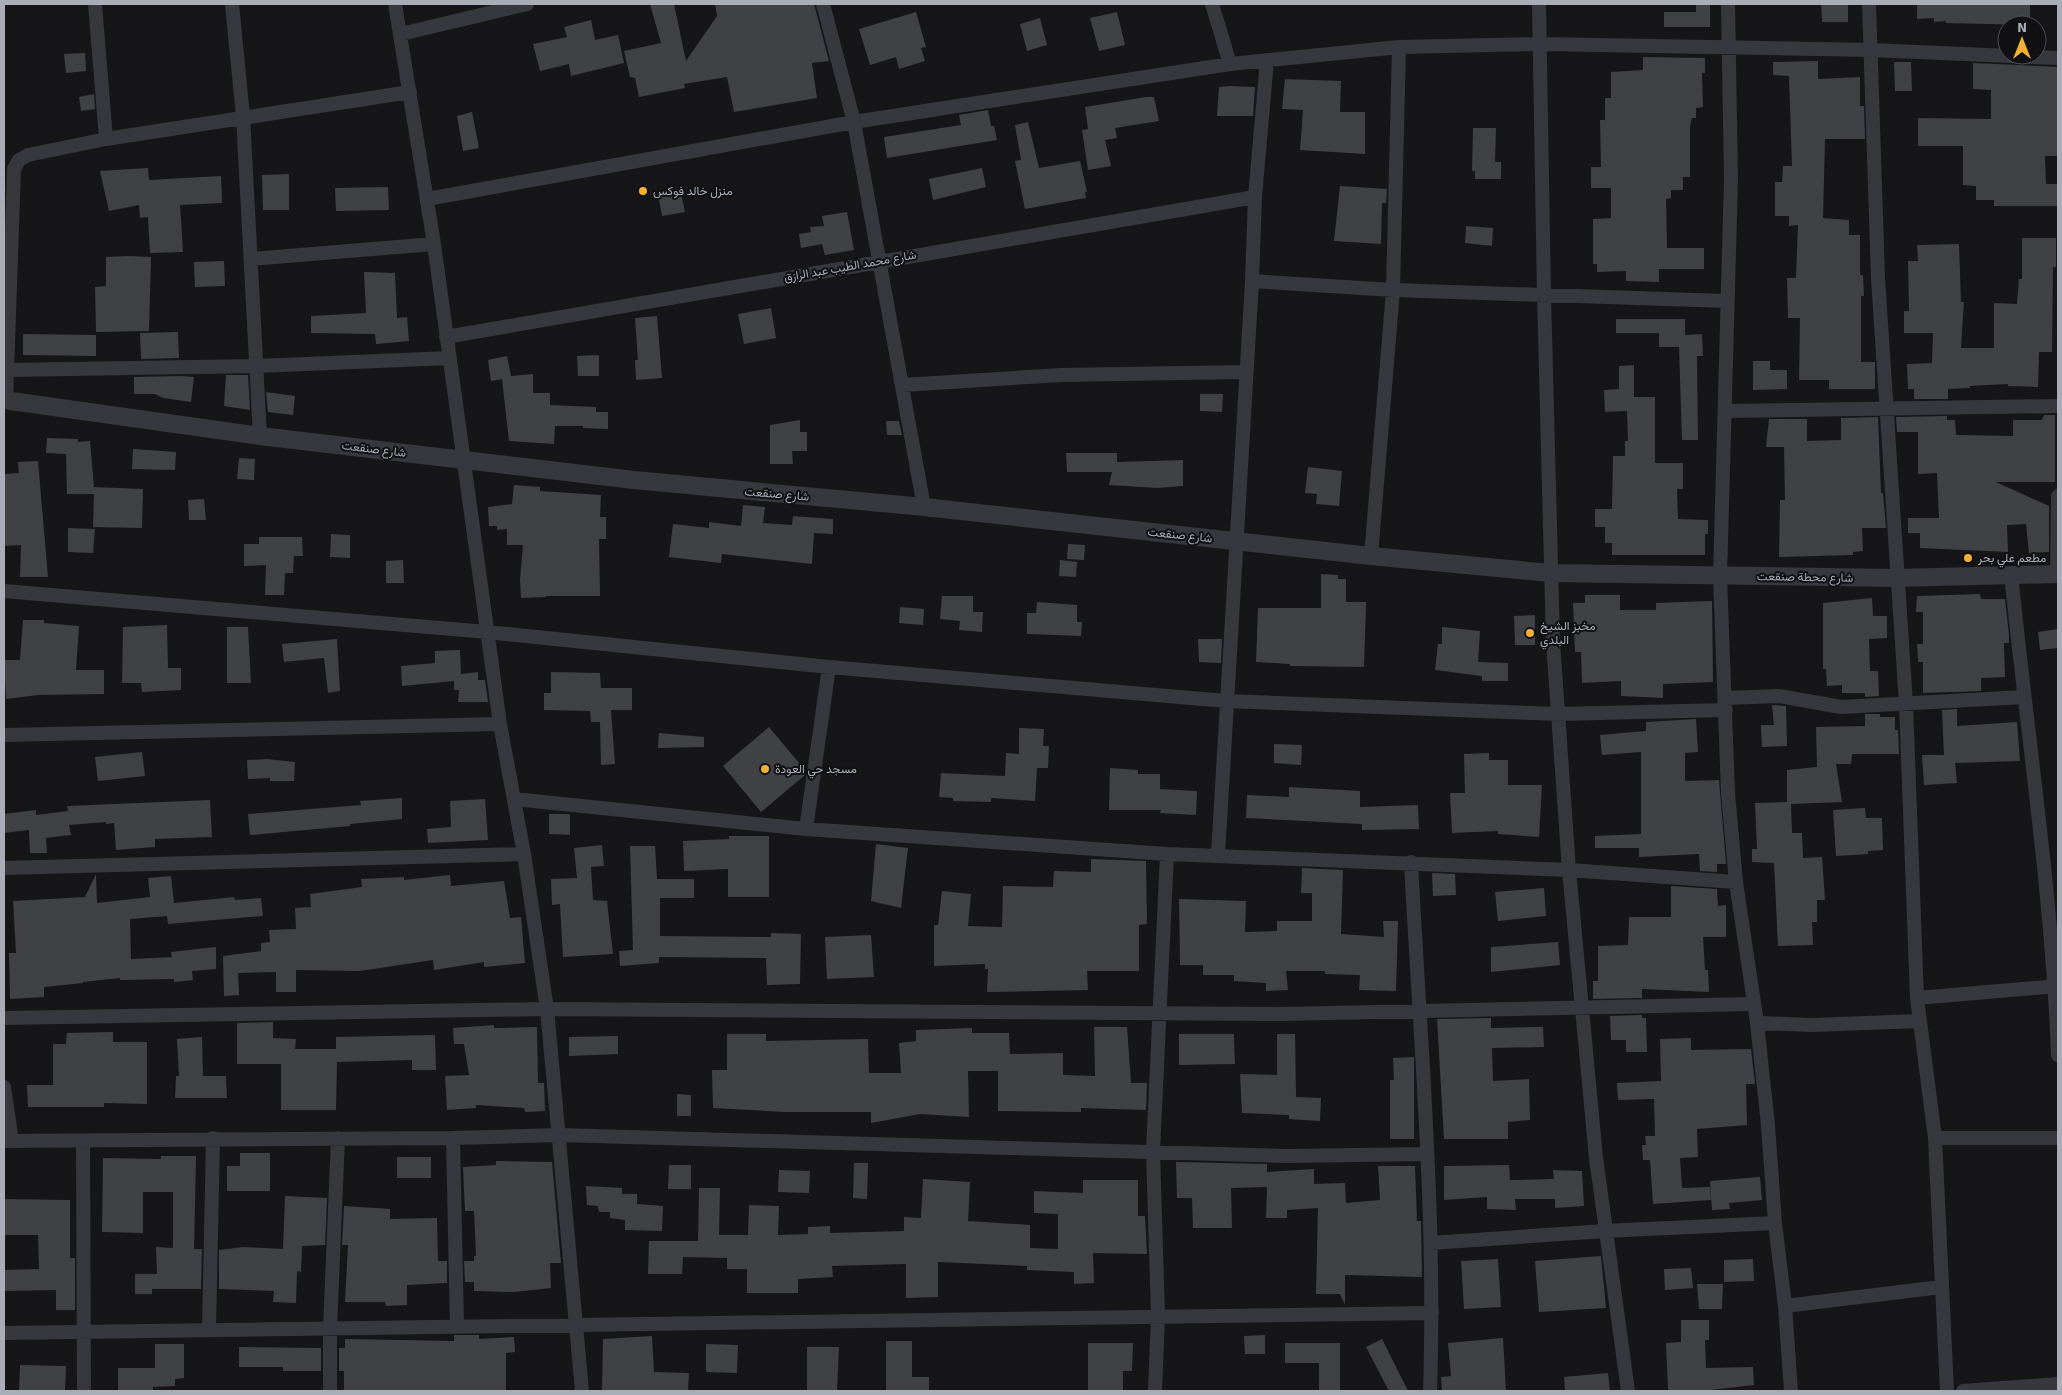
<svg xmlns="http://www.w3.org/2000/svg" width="2062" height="1395" font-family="Signika,Vazirmatn,sans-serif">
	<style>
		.building { fill: #404145 }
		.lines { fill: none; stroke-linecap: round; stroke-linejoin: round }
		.minor { stroke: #37383d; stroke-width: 14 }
		.tertiary { stroke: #37383d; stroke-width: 18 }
		.poi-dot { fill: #f2b134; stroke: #111113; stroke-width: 2 }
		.labels { text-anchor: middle; stroke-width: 4; stroke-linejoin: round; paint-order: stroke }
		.poi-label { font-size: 12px; fill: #a8adb8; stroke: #111113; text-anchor: start }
		.street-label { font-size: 12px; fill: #a8adb8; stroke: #111113 }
	</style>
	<rect width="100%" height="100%" fill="#161618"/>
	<!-- building -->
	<path class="building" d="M650 4H674L686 61 717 16 715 4H814L829 61 812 63 817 98 734 112 727 77 684 84 685 88 639 97 635 78 630 77 624 51 661 43Z
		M1696 4H1710V27H1664V12H1696Z
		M1821 4H1848V22H1822Z
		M1917 4H2030V25L1946 23V21L1934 22V18L1917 19Z
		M916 12 926 47 921 48 925 61 899 69 896 57 870 65 859 29Z
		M1117 12 1125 45 1099 51 1090 18Z
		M1040 18 1047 45 1027 51 1020 24Z
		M591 20 595 40 618 35 624 63 571 76 569 64 540 71 533 44 567 37 564 27Z
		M85 53 86 71 66 73 64 54Z
		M1643 57 1705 58V73H1702L1703 107 1696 108V118H1692L1690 127V177H1683V190H1671V198L1666 199 1667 248H1704V269H1659V282L1626 281V271L1597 272V264H1593V219L1611 218V188H1591V167H1601L1600 120H1605V98H1611V72L1643 70Z
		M1818 61V79L1860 77V106H1864L1865 139H1825L1823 218 1849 220V235H1860V275H1863L1864 296H1861V362H1875V389H1829V380H1799L1800 318H1788L1787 278H1796L1798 225 1789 226V216H1775V182H1782L1783 166H1792L1789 76 1773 75V62Z
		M1894 62H1911L1912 91H1895Z
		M1973 63 2058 67V156H2045L2046 184H2057L2058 206H1994V200H1976V186L1963 185V146H1918V118L1991 119V90L1973 89Z
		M1285 79 1341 81 1340 112H1365V154L1300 150 1303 110 1282 109Z
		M1230 86 1255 87 1253 116H1217L1219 87Z
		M94 94 95 109 81 111 79 97Z
		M1146 97H1154L1159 121 1115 128 1117 138 1105 140 1111 166 1088 170 1082 130 1088 129 1085 107Z
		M988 110 991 126H994L997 140 887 158 884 137 961 125 959 115Z
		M472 112 479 148 463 151 457 116Z
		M1028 122 1039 168 1080 161 1087 192H1085L1086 198 1025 209 1015 161 1021 160 1015 125Z
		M1473 128H1496L1495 162H1501V179H1475V171H1472Z
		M148 168 149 180 221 176 222 203 180 205 183 252 150 253 148 217 140 218 139 205 109 211 100 171Z
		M982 168 986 187 933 200 929 179Z
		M289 174V210H263L262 175Z
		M1340 186 1387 189 1386 203H1382L1381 244 1334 241Z
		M388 187 389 210 336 211 335 188Z
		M680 189 685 212 662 216 658 194Z
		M847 212 854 250 825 255 822 244 801 248 799 234 811 232 810 227 824 226 822 216Z
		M1466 226 1493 228 1492 246 1465 243Z
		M2022 238H2056V267H2053L2052 352H2039L2038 387 2008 386V384L1970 386V388L1948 389V399H1914V389H1908L1907 364 1932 363 1933 333H1904V311H1909L1908 261H1918L1917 245 1959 244 1961 302H1964L1961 348H1994V303L2017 304 2019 279H2022Z
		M129 256 151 257 149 331 96 332 95 287 106 286V257Z
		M224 261 225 286 195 287 194 262Z
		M364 272 395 273 397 318 407 317 409 341 376 344 375 334 311 333V316L366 313Z
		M771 308 776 338 744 344 738 314Z
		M657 316 662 378 636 380 635 360H638L635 318Z
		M1616 319H1685V335L1702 334 1703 356H1697L1698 440H1682L1679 347H1659V333H1616Z
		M178 332 179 358 141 359 140 333Z
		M23 334 96 335V356L23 355Z
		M599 355V376H578L577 356Z
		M507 356 511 376 533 374V393H550V405L596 407V412H608V429L583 428V426H555L554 444 509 441 502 379 491 381 488 360Z
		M1753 361H1770V370H1787V389L1753 390Z
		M1634 365V397H1655V463H1683V489H1677L1678 519 1708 520V534H1705V555H1612V543H1605V527H1595V509H1612L1613 456H1625V441H1628L1627 411 1605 412 1604 390 1619 389V366Z
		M226 375H248L250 410 224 406Z
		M182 376 194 377 191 402 163 398 155 394H134V377Z
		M266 392 295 396 293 415 268 412Z
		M1200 394H1223L1222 412 1200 411Z
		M2044 415H2055V482H1996L2049 506V552L2029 553 2026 524 2007 525 2008 552 1920 548V533H1908V518H1939L1937 473 1918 474V432H1897L1896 417 1947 416V420H1955L1956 435 2013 436V420H2042Z
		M1878 417 1881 493H1883L1886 528H1862L1863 551 1853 552V555L1779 557 1780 500H1785L1784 447H1766L1769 419H1807V441L1841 440V418Z
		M800 420V432H807V451H792L793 464H770V425Z
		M886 421H899L902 435H887Z
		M47 438 78 439V442L90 441 94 487 143 489 142 528 93 527 94 494H67L66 454 46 453Z
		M133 449 176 452 175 470 132 469Z
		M1066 453H1117V462L1183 460V486L1158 488 1109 485 1112 472H1067Z
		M239 458 255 459 254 480 237 479Z
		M38 461 48 577H20L21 545 4 546V474L19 473 18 462Z
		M1308 467 1342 471 1339 506 1316 504 1317 494 1305 493Z
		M514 485 540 487V491L601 495 600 517H606V539H599L600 596H546V597L521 598 520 580 523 545H507V529L497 530V526H489L488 507 512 504Z
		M204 499 206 520H189L188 500Z
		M743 505 765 507 763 523 792 525 793 516 833 519V534L814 533 812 564 722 554 721 563 669 557 673 524 709 528V522L741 526Z
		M68 528 95 529 93 553 68 552Z
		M331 534 350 535V558L330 557Z
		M259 537H302L303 556H294L293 573H285L284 595H265L266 565 244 566V544H259Z
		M1068 544 1085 545 1084 560 1067 559Z
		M403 560 404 583H386V561Z
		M1060 560 1077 562 1076 577 1059 576Z
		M1321 574 1338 575V579H1346V602H1366L1364 667 1290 666V664L1256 662 1258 608H1321Z
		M1980 594 1981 599H2005L2009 635V643H2004L2005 677 1981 678V691L1923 693V662H1918L1917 644H1923V612H1916L1917 596Z
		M1585 595H1620V610H1656V603L1712 601 1713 682 1663 684V698L1621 696V681L1582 683 1581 652H1575L1573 603H1585Z
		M942 596H973V612H983L982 632 959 630 960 621 940 619Z
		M1872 598 1873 616H1887V638L1869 639 1870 671H1878L1879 696 1865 697V693H1842V685L1827 686 1826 669H1823V603Z
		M1037 602 1077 605V622H1082L1081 636 1027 634V613H1036Z
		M900 607 924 609 923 625 899 623Z
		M1535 615V645H1515L1514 616Z
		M23 620H44V623L79 626 76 670H104V694L38 695 6 699 4 660H20Z
		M167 625 168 668H181V690L142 692 141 683H122L123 627Z
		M227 627H248L251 683H227Z
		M1442 627 1480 631 1478 662 1508 663V681H1482V676L1435 670 1438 644H1442Z
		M2058 629V648L2040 650 2038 632Z
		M337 639 340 691 328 693 324 658 284 662 282 644Z
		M1198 639H1222L1221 663 1199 662Z
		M460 650 461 674 478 672V680H485L488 702H458L459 690H454V681L402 686 401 666 435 663V651Z
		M551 672 600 673 601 688H632V710H611L615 764 601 765 600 722H591L590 711 544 710V693H551Z
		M1772 705 1786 706 1787 746 1762 747 1761 725H1774Z
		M1957 709V726L2017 722 2020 761 1955 763 1957 783 1924 785 1922 755H1944L1942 710Z
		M1865 714H1880V717H1895V730H1898L1899 754H1852L1851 764H1836L1842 802 1791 804 1792 833H1802L1803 858 1822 857 1825 900H1817V922H1812L1813 945 1778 946 1774 863 1752 862V849H1757L1755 803 1787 802V770L1817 767 1816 727 1865 726Z
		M1696 719 1698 752 1685 753V781L1719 780 1726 864H1717V872L1700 871 1699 854 1639 857V848H1595V836L1641 834V752L1602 755 1600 735 1646 731V722Z
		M769 727 805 770V775L761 812 723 766Z
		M1019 728 1044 729 1043 746H1049L1048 768H1037L1035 801 991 798V802L953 801V798L939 797 941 773 1005 776 1006 753 1019 754Z
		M659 733 704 737V747L658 748Z
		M1274 744 1302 745 1301 765 1274 763Z
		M142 752 145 776 98 781 95 757Z
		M1489 753V760H1508V785H1542L1539 837 1498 834V831L1452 833 1450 793H1465L1464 754Z
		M267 759 295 762 294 781H270V778L248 779 247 760Z
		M1110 768 1138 770V774H1160V789L1197 791 1196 815 1160 813 1161 810H1109Z
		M1289 787 1360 791V807L1418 805 1419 829 1362 830V824L1246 818 1247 795 1289 797Z
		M402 798V819L350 824V826L250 835 248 814 361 805 360 801Z
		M485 799 488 840 428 843 427 829 451 827 450 801Z
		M210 800 212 837 155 839V847L116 850 114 823 106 824V822L69 825 71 835 46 838 47 853H30L29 830 4 833V814L36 810V815L68 811 67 806Z
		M1865 808 1866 818H1882L1883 850 1868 851V854L1836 856 1833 810Z
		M549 814H570V835L549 834Z
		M729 836H769V897H728V869L684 871 683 841 729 839Z
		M876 844 908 848 901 908 871 901Z
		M602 845 604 866 591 867 593 900 607 901 613 954 563 957 560 904 552 905 551 879 577 878 574 848Z
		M630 846H655L657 879H694V898H660V936L771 937V933L801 934 800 984 767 985 766 958 659 957V963L620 966 619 951 633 950Z
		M1091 859 1146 861 1147 924 1139 925V971H1087L1088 990 987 992 988 969H985V964L934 966V925H938L942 891 971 894 968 926 1002 927 1003 886 1053 887 1054 871 1091 872Z
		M1302 868 1343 870 1341 934 1384 937 1383 921H1398L1396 991 1359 990 1360 975 1325 974V971H1286L1288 990 1266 991V983L1234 981V975H1203V965H1180L1179 899 1246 901 1245 932 1277 931V921H1312V893H1301Z
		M1432 873 1455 874 1456 895 1433 896Z
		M96 874 97 903 150 897 148 878 171 876 174 903 234 897 235 900 261 898 263 916 168 924 167 916 130 919 131 959 172 957 171 952 216 947V969L192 971 193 980 174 982V979L120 980V978L83 982V983L44 987V997L10 999 9 953H16L13 901 85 897Z
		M450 875 451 886 504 881 510 918 521 917 525 963 484 967V962L434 970 433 960 360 971 296 970V992H276V972L238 973 239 995 224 996 223 956 261 951V943L270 942 269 930 296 929 295 908 311 907 310 894 362 887 361 879 404 877V880Z
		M1671 886 1717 889 1718 906 1726 905V937H1703L1705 970H1708L1709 992 1642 989V998L1593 999V981H1598V946L1628 945 1629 917H1671Z
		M1544 888 1546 916 1498 921 1495 892Z
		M871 935 874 977 827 979 825 937Z
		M1558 942 1560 965 1491 972V947Z
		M1642 1015V1018H1646L1647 1052H1626V1040H1611L1610 1016Z
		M1491 1018V1028L1543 1027 1544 1047 1492 1048 1493 1081 1529 1079 1530 1120 1508 1122V1139H1444L1437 1019Z
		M273 1022V1038L296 1039 295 1049H336V1037L435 1035 436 1070H412V1060L337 1062 336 1110H281V1064H237V1023Z
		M494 1025V1028L537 1027 538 1083H544L545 1111 525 1112 524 1108 476 1105V1108L447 1110 445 1076 469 1075 464 1044H454L453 1028Z
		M1094 1027H1127L1131 1083H1147L1146 1110 1081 1108V1112L998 1111V1071H968L969 1117 920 1114 871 1123V1112H784L713 1108 712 1070H727V1034H766V1041L868 1039 869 1073H901L899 1043 916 1041V1030L972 1028V1033H1009L1010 1054 1063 1053V1075L1095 1076Z
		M113 1032V1042H147V1104L104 1103V1107H28L27 1085H53V1044H66L67 1033Z
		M1179 1034H1234L1235 1064 1179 1065Z
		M1277 1034H1295L1296 1097 1321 1098 1320 1121 1289 1119V1115L1242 1113 1240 1074 1277 1075Z
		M618 1036V1054L569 1056V1037Z
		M202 1037 203 1076H226L227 1098H175L176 1076H179L177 1039Z
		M1691 1038V1050L1751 1049 1755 1084H1746L1747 1125 1697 1129 1698 1157 1680 1158 1682 1188 1710 1187 1711 1200 1653 1204 1650 1160H1643L1642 1145H1646L1645 1136H1655L1654 1099 1618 1100 1617 1083 1661 1081 1660 1039Z
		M1414 1057V1139H1390V1080H1394L1393 1058Z
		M677 1094 691 1095V1116H677Z
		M240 1153H270V1191H227V1166H240Z
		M161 1156H196L194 1249H202L201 1289H152V1294H135V1274H157L156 1247 173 1248V1192H143V1233L102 1232 103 1158 161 1159Z
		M397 1157H431V1178H397Z
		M496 1161 552 1162 561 1263H550L551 1288 514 1292 474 1291V1282H465L464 1261H474V1256H476L474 1211H465L463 1167 496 1165Z
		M1176 1162 1267 1164V1172L1314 1169V1184L1345 1183 1346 1203 1380 1200 1378 1166H1415L1417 1221H1421L1422 1277 1345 1275V1305L1340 1294H1316L1318 1208 1287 1210V1218H1266L1267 1187 1231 1188 1232 1228H1193L1192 1198H1177Z
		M854 1163H868L867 1199 853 1198Z
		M669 1165H691V1189H668Z
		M1509 1165 1510 1180 1554 1179 1553 1170 1582 1171 1584 1206 1555 1208V1199H1515L1516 1210 1487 1209V1197L1444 1200V1166Z
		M779 1170 810 1171 809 1193 778 1192Z
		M1760 1177 1762 1200 1729 1203 1730 1209 1712 1210 1710 1181Z
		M923 1179 970 1182 968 1221 1030 1225V1248L1058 1249V1214L1034 1213V1191L1083 1193V1180H1138V1216H1145L1147 1254 1093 1253 1094 1283 1074 1284V1272L1027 1270V1266L938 1262V1297L906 1298V1264L832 1266 833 1277 798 1279V1293H747V1269H727V1258L683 1257 682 1274H648L649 1241H698L699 1188H720L719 1235H748L749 1205 779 1206 778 1235 808 1234V1227L830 1226V1233L904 1231V1217L921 1218Z
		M586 1186 622 1188V1194H637V1204L663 1206 662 1231 625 1230V1220L610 1218V1212H599L598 1206 587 1205Z
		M285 1196 327 1198 325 1245 302 1246 301 1272 297 1271 296 1303 273 1302 274 1291 219 1289V1250L243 1247 283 1249Z
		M4 1199 70 1200V1258H75V1310H56V1290L4 1291V1270L39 1269 38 1235H4Z
		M344 1206 390 1209V1219L437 1218 438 1261H447V1283L407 1285V1305L386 1306 385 1302H345L348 1245H342Z
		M1601 1256 1606 1308 1539 1312 1535 1261Z
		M1498 1259 1501 1307 1464 1309 1461 1261Z
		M1753 1259 1754 1281 1724 1282V1260Z
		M1691 1268 1693 1288 1665 1290 1664 1269Z
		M1697 1284H1723L1722 1309H1699Z
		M1681 1320H1709V1340H1705L1706 1368 1753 1367 1754 1385 1702 1391H1671L1668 1389 1666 1343 1681 1342Z
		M454 1335H479V1339L514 1337 515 1352 506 1353V1391H344V1371H339V1348H345V1339L454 1341Z
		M1265 1335V1354H1245L1244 1336Z
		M652 1336 654 1372 689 1373 688 1391H602L603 1339Z
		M1503 1338 1506 1391H1442L1441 1377 1451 1376 1448 1343Z
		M1382 1339 1408 1391H1389L1366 1347Z
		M886 1341H912V1377H929V1391H886Z
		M1088 1343H1133L1132 1371H1123V1391H1088Z
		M1285 1343H1340V1391H1319V1363H1285Z
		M155 1344H184V1378L175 1379V1386L153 1387V1391H118V1368H155Z
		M706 1344 738 1345 737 1373 706 1372Z
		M239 1347 321 1348V1371H283V1367H239Z
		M807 1347H839L837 1391H807Z
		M20 1365 66 1366 65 1391H19Z
		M1608 1373 1610 1391H1565L1564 1377Z"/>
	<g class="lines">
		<!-- minor -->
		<path class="minor" d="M95 4 106 139
			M232 4 243 116 260 436
			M395 4 434 244 500 724 524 854 547 1009 582 1391
			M823 4 854 122 924 507
			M1212 4 1230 64
			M1539 4 1544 295 1553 642 1569 870 1596 1158 1628 1391
			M1728 4 1731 179 1720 577 1728 793 1736 882 1757 1023 1768 1125 1775 1223 1785 1306 1791 1391
			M1869 4 1878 278 1906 704 1917 998 1935 1138 1947 1391
			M401 34 527 4
			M427 199 854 122 1230 64 1399 47 1541 44 1871 50 2058 58
			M251 259 434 244
			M1252 281 1393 290 1726 301
			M446 337 1255 197
			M7 370 257 366 450 358
			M902 385 1061 375 1246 372
			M6 401 14 169 19 160 28 155 106 139 410 92
			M1725 411 2058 406
			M1371 556 1393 290 1399 47
			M2011 574C2027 734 2052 893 2058 1055
			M2057 574 2058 496
			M4 591 487 632 829 667 1226 701 1558 714 1726 710
			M1726 698 1779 696 1841 707 2024 697
			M4 735 500 724
			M514 799 806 829 1167 854 1569 870 1736 882
			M806 829 829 667
			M1218 855 1252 281 1255 197 1267 60
			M1411 862C1420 1038 1436 1215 1430 1391
			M4 868 524 854
			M1917 998 2058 986
			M4 1018 547 1009 1283 1014 1753 1004
			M1757 1023 1813 1025 1919 1021
			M4 1087 12 1141
			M453 1138 457 1326
			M1935 1138H2058
			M4 1141 453 1138 559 1135 1287 1156 1426 1154
			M83 1141 84 1391
			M1431 1243 1605 1231 1775 1223
			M1785 1306 1941 1287
			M209 1329 213 1138
			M4 1333 1432 1313
			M330 1391V1328L338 1138
			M1155 1391 1158 1316 1153 1151 1167 854
			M1963 1391 2058 1384"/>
		<!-- tertiary -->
		<path class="tertiary" d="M4 400 260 436 634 480 924 507 1371 556 1551 573 1896 578 2058 574"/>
	</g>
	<!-- markers -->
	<g class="poi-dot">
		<circle cx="643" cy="191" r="5"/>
		<circle cx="1968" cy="558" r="5"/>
		<circle cx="1530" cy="633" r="5"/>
		<circle cx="765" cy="769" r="5"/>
	</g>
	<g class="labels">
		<!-- poi labels -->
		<g class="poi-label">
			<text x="653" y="195">منزل خالد فوكس</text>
			<text x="1978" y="562">مطعم علي بحر</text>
			<text x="1540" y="630">مخبز الشيخ<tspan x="1540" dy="14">البلدي</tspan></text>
			<text x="775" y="773">مسجد حي العودة</text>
		</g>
		<!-- street labels -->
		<g class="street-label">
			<text transform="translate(850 266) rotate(-10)" y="4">شارع محمد الطيب عبد الرازق</text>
			<text transform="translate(374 449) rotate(7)" y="4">شارع صنقعت</text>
			<text transform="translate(777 494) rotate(5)" y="4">شارع صنقعت</text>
			<text transform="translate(1180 535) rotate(6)" y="4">شارع صنقعت</text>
			<text transform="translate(1805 577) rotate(1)" y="4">شارع محطة صنقعت</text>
		</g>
	</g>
	<!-- border -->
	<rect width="2062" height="1395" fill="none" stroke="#a8adb8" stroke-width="10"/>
	<!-- north arrow -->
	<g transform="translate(2022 40)"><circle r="24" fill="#111113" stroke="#4d4f55"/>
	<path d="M0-4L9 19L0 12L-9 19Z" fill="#f2b134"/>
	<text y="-8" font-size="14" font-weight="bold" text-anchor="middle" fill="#a8adb8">N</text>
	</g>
</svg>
